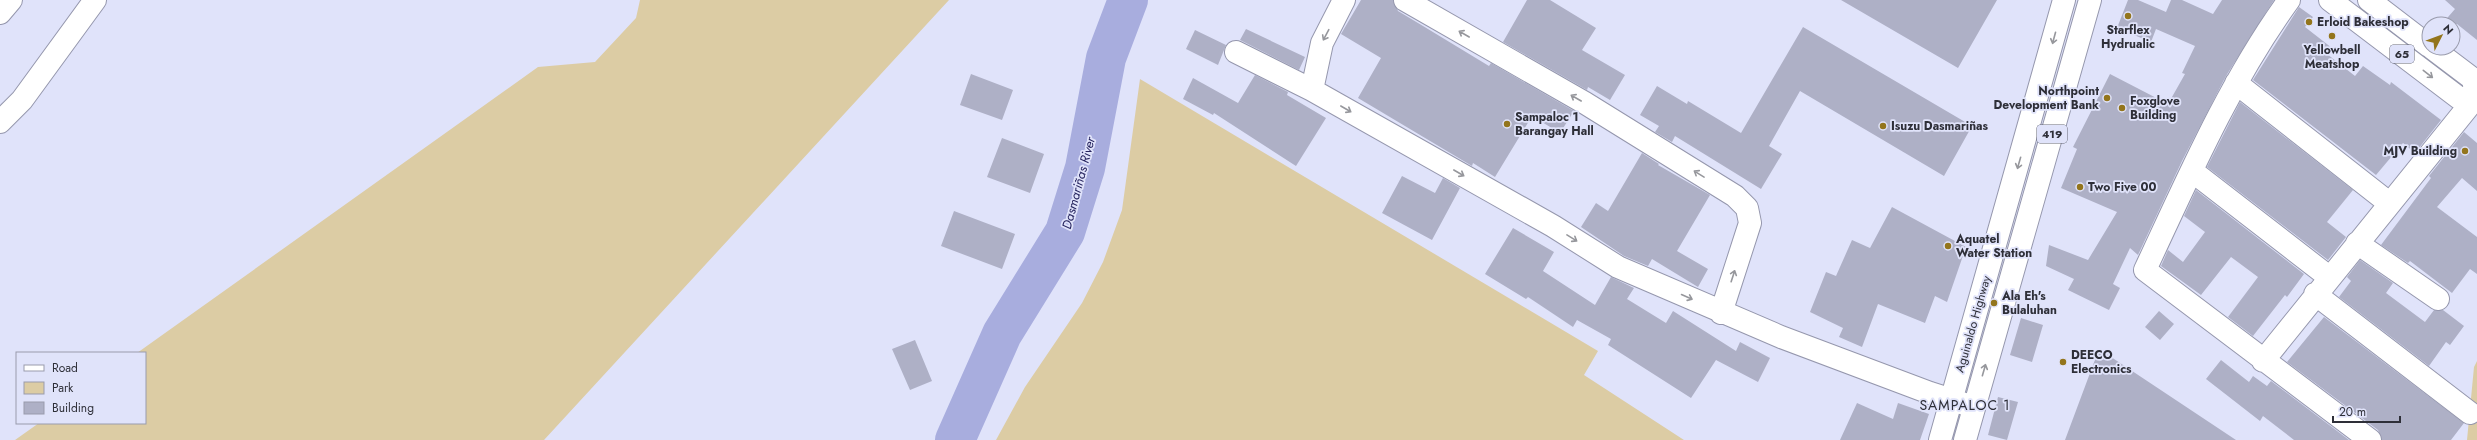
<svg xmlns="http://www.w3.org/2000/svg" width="2477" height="440" font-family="Jost,sans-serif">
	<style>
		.green { fill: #dccca4 }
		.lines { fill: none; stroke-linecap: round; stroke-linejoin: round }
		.river { stroke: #a8adde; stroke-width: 40 }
		.building { fill: #aeb0c6 }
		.minor-casing { stroke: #9597ad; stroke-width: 24 }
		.major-casing { stroke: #9597ad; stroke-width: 24 }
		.minor { stroke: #fff; stroke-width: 22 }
		.major { stroke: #fff; stroke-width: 22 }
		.oneway { stroke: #96979c }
		.poi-dot { fill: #93751c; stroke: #e0e3fa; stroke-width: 1.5 }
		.labels { text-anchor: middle; stroke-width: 3.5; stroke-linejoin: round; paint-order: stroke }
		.shield { fill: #e0e3fa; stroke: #636572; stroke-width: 1 }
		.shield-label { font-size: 11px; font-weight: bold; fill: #2e2f38 }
		.poi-label { font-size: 12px; font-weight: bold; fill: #2e2f38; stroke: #e0e3fa; text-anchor: start }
		.street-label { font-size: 12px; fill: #2e2f38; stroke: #e0e3fa }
		.water-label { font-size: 13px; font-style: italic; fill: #26245e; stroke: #e0e3fa }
		.quarter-label { font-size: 14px; letter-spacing: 1px; fill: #2e2f38; stroke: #e0e3fa }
	</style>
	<rect width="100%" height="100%" fill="#e0e3fa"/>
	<!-- green -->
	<path class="green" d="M640 0H949L544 440H15L39 423H145V353H137L538 67 595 62 636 18Z
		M1140 79 1598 351 1584 375 1684 440H996L1025 387 1082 303 1103 262 1122 210Z
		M2477 361V440H2467L2474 367Z"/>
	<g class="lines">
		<!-- river -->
		<path class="river" d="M955 440 1002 334 1065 232 1085 168 1106 58 1128 0"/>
	</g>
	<!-- building -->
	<path class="building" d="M1361 0H1393L1398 11 1423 26 1489 66 1491 63 1574 111 1560 133 1532 116 1495 177 1473 163 1472 166 1358 98 1381 58 1341 34Z
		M1527 0H1550L1596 28 1582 50 1625 75 1610 100 1588 87 1587 90 1503 42Z
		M1841 0H1997L1958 68Z
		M2128 0H2138L2166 12 2171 0H2182L2213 14 2222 0H2274L2226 76 2182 161 2138 255 2130 248 2113 284 2120 288 2109 310 2068 290 2074 279 2046 266 2049 245 2088 260 2117 212 2061 188 2077 149 2073 147 2110 74 2168 104 2185 74 2182 73 2195 46 2156 29 2151 42 2117 28Z
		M2445 0H2477V40L2457 24H2442L2455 9Z
		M2299 7 2313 17 2305 27 2332 48 2327 54 2355 76 2363 66 2390 85 2391 82 2441 120 2415 153 2403 143 2376 175 2253 80Z
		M1803 27 1972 126 1944 176 1800 91 1769 146 1782 154 1761 189 1675 136 1672 142 1655 132 1659 126 1640 115 1657 86 1687 104 1688 101 1741 133Z
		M1246 29 1305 57 1299 70 1240 40Z
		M1195 30 1226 45 1218 65 1186 49Z
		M971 74 1013 90 1002 120 960 105Z
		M1255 75 1288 92 1287 95 1326 118 1296 166 1214 113 1213 115 1183 99 1193 78 1238 103Z
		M2240 102 2353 190 2327 222 2346 237 2328 260 2207 167Z
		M2464 132 2477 143V191L2462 178 2437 207 2477 237V274L2470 269 2452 293 2410 261 2408 263 2381 245 2431 178 2429 176Z
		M1002 138 1044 154 1030 193 987 177Z
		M1642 153 1659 164 1658 165 1710 195 1677 251 1708 269 1698 287 1652 259 1648 266 1624 256 1581 227 1596 203 1608 211Z
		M1402 176 1435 193 1443 178 1460 188 1432 240 1382 213Z
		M2196 190 2304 274 2287 297 2285 295 2253 336 2228 317 2258 277 2231 257 2201 295 2161 266 2168 250 2183 262 2205 232 2184 216Z
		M1892 207 1966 247 1947 302 1935 296 1925 323 1878 304 1862 347 1839 337 1843 328 1810 312 1826 272 1836 276 1852 240 1870 248Z
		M954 211 1015 234 1002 269 941 246Z
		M1513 228 1554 252 1543 271 1595 305 1611 277 1634 288 1627 299 1666 323 1673 311 1736 351 1740 342 1770 358 1758 382 1716 360 1691 398 1608 345 1611 339 1577 320 1573 327 1528 297 1526 299 1485 274Z
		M2360 260 2393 283 2386 293 2425 322 2434 310H2443L2464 326 2450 345 2446 342 2429 366 2339 297 2351 281 2347 277Z
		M2159 311 2174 324 2160 340 2145 327Z
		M2324 317 2464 423 2451 440H2382L2378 430 2287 362Z
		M2021 318 2043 325 2032 362 2010 355Z
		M915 340 932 381 910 390 892 349Z
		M2099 349 2236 440H2065Z
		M2221 360 2249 382 2253 376 2267 386 2271 381 2349 440H2294L2263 416 2260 421 2206 379Z
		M1998 397 2018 402 2007 440 1988 435Z
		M1857 403 1893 419 1898 403 1929 414 1920 440H1840Z"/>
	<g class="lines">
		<!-- minor casing -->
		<g class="minor-casing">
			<path id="minor" d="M1405 0 1585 103 1735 196 1747 208 1750 223 1721 313
				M2289 0C2229 83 2188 178 2145 270L2370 440
				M0 13 11 0
				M1236 52 1312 90 1553 226 1618 267 1781 337 1930 393 1974 407
				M2236 83 2389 203
				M1312 90 1322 43 1344 0
				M0 122 22 100 95 0
				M2192 171 2329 277
				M2357 243 2438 299
				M2315 294 2470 413
				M2263 361 2477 96"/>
		</g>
		<!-- major casing -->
		<g class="major-casing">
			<path id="major" d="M2330 0 2459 98H2477
				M2369 0 2429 46
				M2432 48 2473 79 2476 97
				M1940 440 2064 0
				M1965 440 2090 0"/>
		</g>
		<!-- minor -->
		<use href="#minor" class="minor"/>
		<!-- major -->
		<use href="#major" class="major"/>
	</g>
	<!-- one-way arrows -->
	<defs><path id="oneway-shaft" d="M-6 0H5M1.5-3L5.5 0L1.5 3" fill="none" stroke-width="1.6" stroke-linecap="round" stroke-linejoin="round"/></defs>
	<g class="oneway">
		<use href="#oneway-shaft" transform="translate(1464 34) rotate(-150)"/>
		<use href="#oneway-shaft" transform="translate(1326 35) rotate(118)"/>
		<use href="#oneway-shaft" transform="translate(2054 38) rotate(105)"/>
		<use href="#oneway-shaft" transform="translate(2428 74) rotate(38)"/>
		<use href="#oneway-shaft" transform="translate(1576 98) rotate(-150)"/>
		<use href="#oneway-shaft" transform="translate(1346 109) rotate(30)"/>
		<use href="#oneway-shaft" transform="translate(2019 163) rotate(106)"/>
		<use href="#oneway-shaft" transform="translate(1459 173) rotate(30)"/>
		<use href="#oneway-shaft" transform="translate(1699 174) rotate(-148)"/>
		<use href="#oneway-shaft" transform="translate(1572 238) rotate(32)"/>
		<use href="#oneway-shaft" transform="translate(1733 276) rotate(-72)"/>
		<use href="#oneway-shaft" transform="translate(1687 297) rotate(24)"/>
		<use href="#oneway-shaft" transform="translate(1984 370) rotate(-74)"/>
	</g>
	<!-- markers -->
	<g class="poi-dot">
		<circle cx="2128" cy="16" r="4"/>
		<circle cx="2309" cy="22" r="4"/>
		<circle cx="2332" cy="36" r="4"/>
		<circle cx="2107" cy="98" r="4"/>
		<circle cx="2122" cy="108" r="4"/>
		<circle cx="1507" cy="124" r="4"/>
		<circle cx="1883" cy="126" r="4"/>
		<circle cx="2465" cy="151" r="4"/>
		<circle cx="2080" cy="187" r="4"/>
		<circle cx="1948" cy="246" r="4"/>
		<circle cx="1994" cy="303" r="4"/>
		<circle cx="2063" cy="362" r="4"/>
	</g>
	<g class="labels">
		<!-- shield labels -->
		<g class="shield">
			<rect x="2390" y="45" width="24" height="18" rx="3"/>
			<rect x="2037" y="125" width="30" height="18" rx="3"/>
		</g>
		<g class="shield-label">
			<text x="2402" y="58">65</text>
			<text x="2052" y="138">419</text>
		</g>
		<!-- poi labels -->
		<g class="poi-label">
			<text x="2317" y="26">Erloid Bakeshop</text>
			<text x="2128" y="34" text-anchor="middle">Starflex<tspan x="2128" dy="14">Hydrualic</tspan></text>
			<text x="2332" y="54" text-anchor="middle">Yellowbell<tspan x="2332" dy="14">Meatshop</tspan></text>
			<text x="2099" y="95" text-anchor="end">Northpoint<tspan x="2099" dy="14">Development Bank</tspan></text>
			<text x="2130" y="105">Foxglove<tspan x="2130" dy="14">Building</tspan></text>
			<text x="1515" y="121">Sampaloc 1<tspan x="1515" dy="14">Barangay Hall</tspan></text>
			<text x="1891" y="130">Isuzu Dasmariñas</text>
			<text x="2457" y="155" text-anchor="end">MJV Building</text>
			<text x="2088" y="191">Two Five 00</text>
			<text x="1956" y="243">Aquatel<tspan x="1956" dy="14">Water Station</tspan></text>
			<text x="2002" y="300">Ala Eh's<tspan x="2002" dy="14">Bulaluhan</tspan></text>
			<text x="2071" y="359">DEECO<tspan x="2071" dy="14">Electronics</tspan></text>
		</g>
		<!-- street labels -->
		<g class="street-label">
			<text transform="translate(1973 324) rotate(-74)" y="4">Aguinaldo Highway</text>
		</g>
		<!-- water labels -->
		<g class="water-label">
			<text transform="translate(1078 183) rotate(-75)" y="5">Dasmariñas River</text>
		</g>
		<!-- quarter labels -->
		<g class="quarter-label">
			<text x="1965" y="410">SAMPALOC 1</text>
		</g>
	</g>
	<!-- legend -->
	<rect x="16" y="352" width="130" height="72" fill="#e0e3fa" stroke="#999bac"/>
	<rect x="24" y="365" width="20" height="6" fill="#ffffff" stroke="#999bac"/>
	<text x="52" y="372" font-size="12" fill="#2e2f38">Road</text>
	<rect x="24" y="382" width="20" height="12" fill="#dccca4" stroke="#999bac"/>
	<text x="52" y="392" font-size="12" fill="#2e2f38">Park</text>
	<rect x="24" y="402" width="20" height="12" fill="#aeb0c6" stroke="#999bac"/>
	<text x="52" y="412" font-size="12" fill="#2e2f38">Building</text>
	<!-- north arrow -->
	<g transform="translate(2441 36) rotate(48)"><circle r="19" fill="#e0e3fa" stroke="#999bac"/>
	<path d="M0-3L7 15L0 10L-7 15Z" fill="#93751c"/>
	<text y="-6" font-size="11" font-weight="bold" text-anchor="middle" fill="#2e2f38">N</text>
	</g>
	<!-- scale -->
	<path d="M2333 416v6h67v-6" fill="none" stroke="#2e2f38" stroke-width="2"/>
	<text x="2339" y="416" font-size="12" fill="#2e2f38" stroke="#e0e3fa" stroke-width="3" paint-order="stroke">20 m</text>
</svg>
